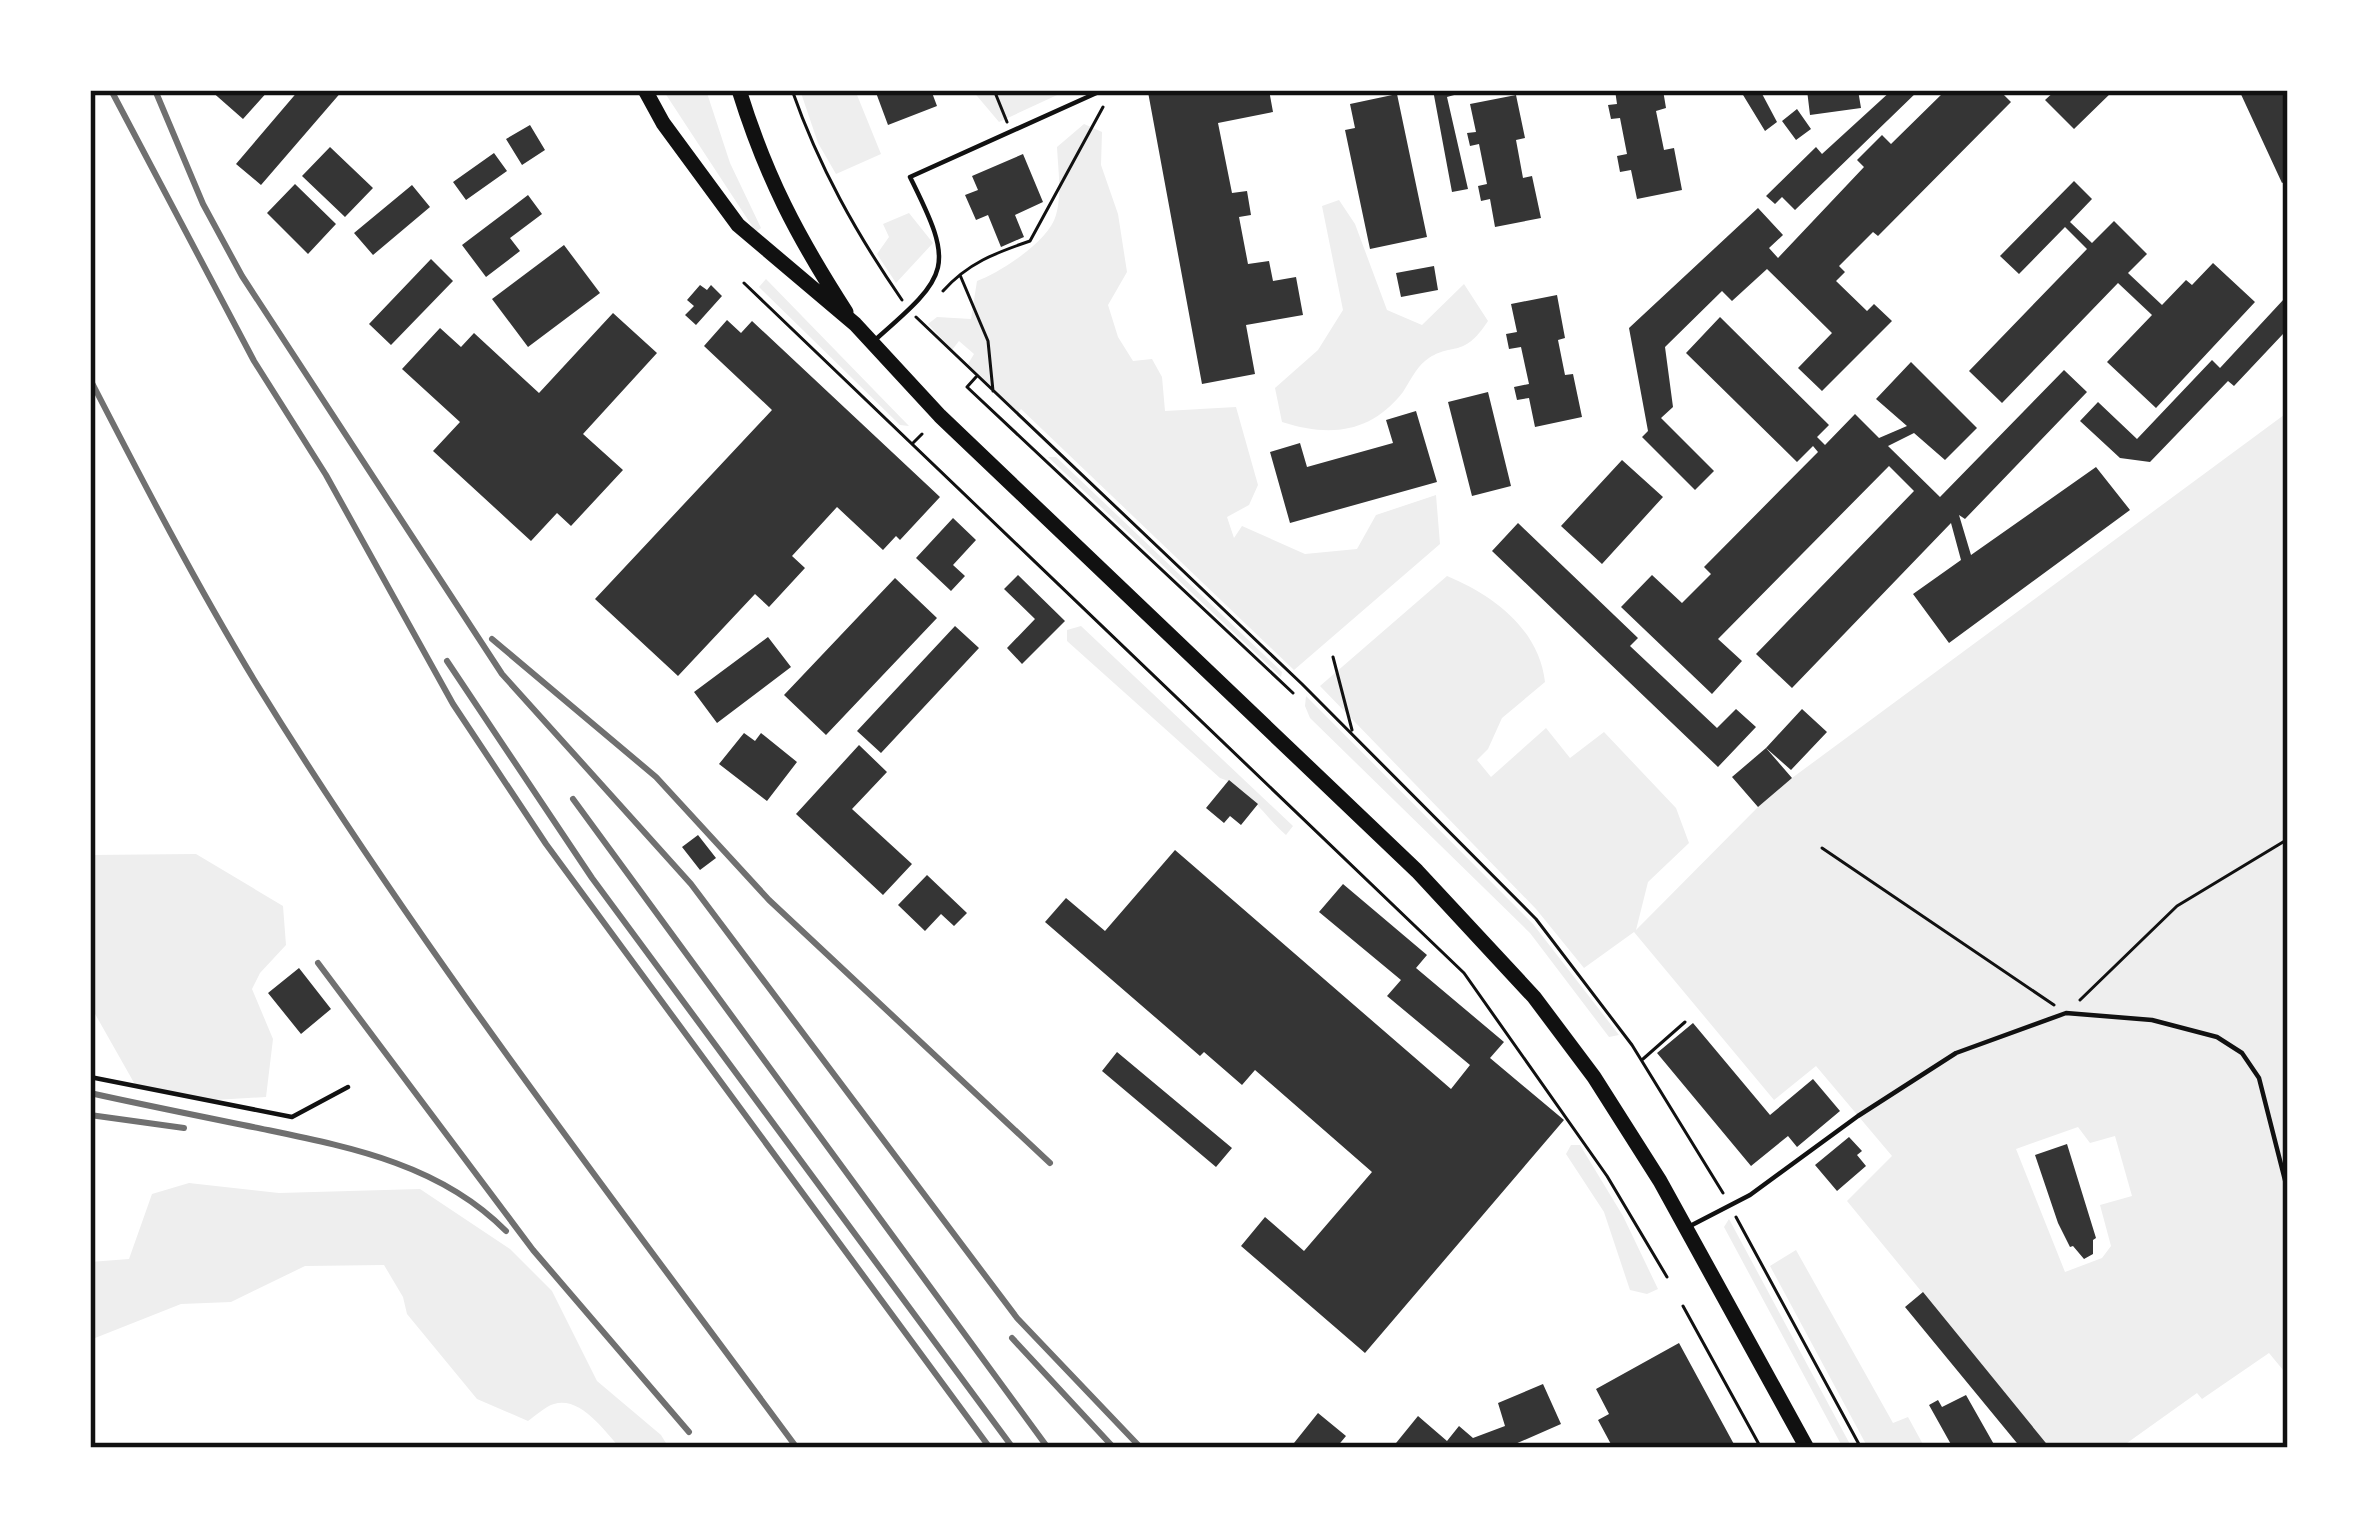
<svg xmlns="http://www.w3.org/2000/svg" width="2378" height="1538" font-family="Roboto,sans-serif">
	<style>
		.green { fill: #eee; fill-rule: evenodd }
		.building { fill: #353535 }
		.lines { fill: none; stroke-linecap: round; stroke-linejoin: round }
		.path { stroke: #111; stroke-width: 3 }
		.service { stroke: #111; stroke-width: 4.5 }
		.primary { stroke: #111; stroke-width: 15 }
		.rail { stroke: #707070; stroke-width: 6 }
		.neatline { fill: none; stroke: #111; stroke-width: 4.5 }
	</style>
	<rect width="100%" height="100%" fill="#fff"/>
	<!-- green -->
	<path class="green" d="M663 90H706L730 163 761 228 756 232Z
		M800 90H855L881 154 836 174 818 143Z
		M972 90H1068L999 122Z
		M1084 124 1102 132 1101 165 1118 214 1127 272 1108 305 1118 337 1133 361 1152 359 1162 377 1165 411 1236 407 1258 485 1249 505 1227 517 1234 538 1242 526 1305 554 1357 549 1376 515 1436 495 1440 544 1294 670 1021 409 1018 413 968 364 974 354 959 341 952 350 928 324 937 317 971 319 977 281C1001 272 1049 241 1056 215 1062 195 1058 168 1057 147Z
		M1339 200 1355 224 1387 310 1422 325 1464 284 1488 321C1462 361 1452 340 1425 361 1416 368 1409 383 1403 392 1370 434 1329 437 1282 422L1275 388 1318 350 1343 310 1322 206Z
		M909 213 933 243 896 283 877 254 889 237 883 224Z
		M766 279 909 426 900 425 759 287Z
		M2288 412V1376L2269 1353 2202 1399 2197 1393 2120 1448H2050L1847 1201 1892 1156 1816 1066 1774 1100 1634 932 1584 968 1536 909 1320 686 1447 576C1493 595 1539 629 1545 682L1502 718 1488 749 1477 760 1491 777 1546 728 1570 758 1604 732 1676 808 1689 843 1648 882 1636 930 1758 807 1792 778ZM2078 1127 2090 1143 2115 1136 2132 1196 2100 1205 2111 1246 2102 1258 2065 1272 2016 1149Z
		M1056 457 1282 672 1281 677 1048 457Z
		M1081 626 1293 826 1286 835C1264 816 1249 788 1220 778L1067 641V630Z
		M1306 696 1533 924 1619 1035 1609 1037 1530 933 1310 718 1305 706Z
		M196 854 283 906 286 945 260 973 252 989 273 1039 266 1097 214 1100 137 1088 90 1005V855Z
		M1571 1145H1580L1623 1216 1658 1289 1647 1294 1630 1290 1604 1212 1566 1154Z
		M189 1183 279 1193 420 1189 510 1249 552 1291 597 1381 661 1435 669 1448H620C605 1432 581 1396 554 1404 546 1406 535 1416 528 1421L477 1399 407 1314 403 1297 384 1265 305 1266 231 1302 181 1304 90 1340V1262L129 1259 152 1194Z
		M1729 1219 1852 1448H1843L1724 1227Z
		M1796 1250 1893 1423 1908 1417 1925 1448H1868L1770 1266Z"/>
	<!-- building -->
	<path class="building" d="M210 90H269L243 119Z
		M299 90H343L261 185 236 164Z
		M875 90H931L937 106 888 125Z
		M1161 90H1269L1273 112 1218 123 1232 193 1247 191 1251 215 1239 217 1248 264 1269 261 1273 281 1296 277 1303 315 1246 325 1255 374 1202 384 1148 92Z
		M1433 90H1472L1447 97 1468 189 1452 192Z
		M1615 90H1663L1666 108 1656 111 1664 150 1674 148 1682 190 1637 199 1631 170 1620 172 1617 156 1627 154 1620 118 1611 119 1608 105 1617 104Z
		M1740 90H1760L1777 122 1765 131Z
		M1807 90H1858L1861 108 1810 115Z
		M1892 90H1919L1795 210 1782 197 1775 204 1766 196 1816 147 1822 154Z
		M1946 90H1999L2011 102 1878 236 1873 232 1839 266 1845 272 1836 281 1867 311 1874 304 1892 321 1822 391 1798 368 1832 333 1767 269 1732 301 1722 291 1665 347 1673 407 1661 418 1714 471 1695 490 1642 437 1648 431 1629 328 1758 208 1783 235 1769 248 1778 258 1864 167 1857 160 1882 135 1891 144Z
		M2056 90H2114L2074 129 2045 100Z
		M2239 90H2288V180L2282 183Z
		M1397 94 1427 237 1370 249 1345 130 1355 128 1350 104Z
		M1516 95 1525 138 1516 140 1523 178 1532 176 1541 218 1495 227 1490 199 1481 201 1478 186 1487 184 1479 144 1470 146 1467 133 1476 132 1470 104Z
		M1797 109 1811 129 1796 140 1782 121Z
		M530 125 545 150 522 165 506 139Z
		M330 147 373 188 345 217 302 176Z
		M494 153 507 171 466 200 453 182Z
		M1023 154 1043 202 1015 215 1024 237 1001 247 988 215 976 220 965 195 978 190 972 176Z
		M2074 181 2092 199 2070 222 2092 243 2114 221 2147 254 2128 273 2162 305 2186 280 2192 285 2213 263 2255 302 2156 408 2107 362 2152 315 2118 283 2002 403 1969 371 2087 249 2065 227 2019 274 2000 256Z
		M295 184 336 224 308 254 267 213Z
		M412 185 430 207 373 255 354 233Z
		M528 195 542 214 510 238 520 251 486 277 462 245Z
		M564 245 600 293 528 347 492 299Z
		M431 259 453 281 391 345 369 324Z
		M1434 266 1438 290 1401 297 1396 273Z
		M700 285 707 290 711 285 722 296 696 325 685 315 694 306 687 300Z
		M1557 295 1565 338 1558 340 1565 375 1573 374 1582 417 1535 427 1529 398 1517 400 1514 387 1529 384 1521 347 1509 349 1506 334 1517 332 1511 304Z
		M2284 299 2288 302V339L2283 334 2234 386 2228 381 2150 462 2120 458 2080 421 2098 402 2137 439 2212 360 2220 368Z
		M613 313 657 353 583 434 623 470 571 526 557 513 531 541 433 451 460 422 402 369 440 328 461 347 474 333 539 393Z
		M1720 317 1829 425 1817 437 1825 445 1855 414 1879 438 1907 426 1876 399 1911 362 1977 428 1945 460 1914 433 1888 446 1940 497 2064 370 2087 392 1965 519 1959 515 1971 555 2096 467 2130 510 1949 643 1913 594 1961 560 1951 523 1792 688 1756 654 1914 491 1889 466 1718 639 1742 661 1712 694 1621 607 1652 575 1682 603 1711 574 1704 567 1818 452 1813 446 1797 462 1686 353Z
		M727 320 741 333 752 321 940 497 900 540 896 536 883 550 837 507 792 556 805 568 769 607 755 594 678 676 595 599 772 410 704 346Z
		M1488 392 1511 486 1472 496 1448 402Z
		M1416 411 1437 482 1290 523 1270 452 1300 443 1307 467 1393 443 1386 420Z
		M1622 460 1663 497 1602 564 1561 526Z
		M953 518 976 540 953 565 965 576 951 591 916 558Z
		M1518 523 1638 638 1630 646 1717 728 1736 709 1756 727 1718 767 1492 551Z
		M1018 575 1065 621 1022 664 1007 648 1035 619 1004 589Z
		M895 578 937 618 826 735 784 695Z
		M955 626 979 648 881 753 857 731Z
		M768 637 791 667 717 723 694 692Z
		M1802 709 1827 732 1791 770 1766 748Z
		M744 733 755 741 761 733 797 762 767 801 719 764Z
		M859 745 887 772 852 809 912 864 883 895 796 814Z
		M1766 748 1792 778 1758 807 1732 777Z
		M1229 780 1258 804 1241 825 1230 816 1224 823 1206 808Z
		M698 835 716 858 700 870 682 847Z
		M1175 850 1451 1089 1470 1065 1387 996 1401 980 1319 912 1343 884 1427 955 1416 968 1504 1042 1490 1058 1564 1120 1365 1353 1241 1246 1265 1217 1304 1251 1372 1172 1255 1070 1242 1085 1204 1052 1200 1056 1045 922 1066 898 1105 931Z
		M927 875 967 913 954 926 941 914 925 931 898 905Z
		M299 968 331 1009 301 1034 268 993Z
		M1693 1023 1770 1115 1813 1079 1840 1111 1797 1147 1788 1136 1751 1166 1657 1053Z
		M1117 1052 1232 1148 1216 1167 1102 1071Z
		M1849 1137 1862 1151 1857 1155 1866 1166 1837 1191 1815 1165Z
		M2067 1144 2096 1238 2093 1240V1254L2084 1259 2073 1246 2070 1247 2058 1223 2035 1155Z
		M1923 1292 2050 1448H2021L1905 1307Z
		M1679 1343 1736 1448H1613L1598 1420 1609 1414 1596 1389Z
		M1543 1384 1561 1424 1506 1448H1392L1418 1416 1447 1441 1459 1426 1473 1438 1505 1426 1498 1403Z
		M1966 1395 1996 1448H1953L1929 1405 1938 1400 1942 1407Z
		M1318 1413 1346 1436 1336 1448H1290Z"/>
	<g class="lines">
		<!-- path -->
		<path class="path" d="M792 90C819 167 856 233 902 300
			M994 90 1007 122
			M960 275 988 341 993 391
			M744 283 1464 973 1607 1176 1667 1277
			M943 291C968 263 995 253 1030 241L1103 107
			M916 317 1302 684 1536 919 1632 1045 1723 1193
			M976 377 967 387 1293 693
			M913 443 922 434
			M1333 657 1352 730
			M1822 848 2054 1005
			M2080 1000 2177 906 2288 839
			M1643 1059 1685 1022
			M1736 1217 1861 1448
			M1683 1306 1761 1448"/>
		<!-- service -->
		<path class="service" d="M875 340C951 274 955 267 910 177L1103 90
			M90 1077 292 1117 348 1087
			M1692 1225 1750 1195 1858 1116 1956 1053 2066 1013 2152 1020 2217 1037 2242 1053 2259 1078 2288 1192"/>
		<!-- primary -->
		<path class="primary" d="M645 90 663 123 738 225 855 324 940 416 1417 871 1534 997 1594 1077 1660 1181 1807 1448
			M739 90C766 177 797 236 846 312"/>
		<!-- rail -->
		<path class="rail" d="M111 90 254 361 326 475 453 704 546 844 990 1448
			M155 90 203 204 242 276 502 674 691 884 1017 1318 1141 1448
			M90 379C143 482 196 584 256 683 420 949 612 1197 797 1448
			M492 639 656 777 769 900 1050 1163
			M447 661 592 878 1013 1448
			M573 799 1048 1448
			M318 963 533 1250 689 1432
			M90 1093C144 1105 199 1116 253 1127 344 1146 438 1162 506 1231
			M90 1115 184 1128
			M1012 1338 1114 1448"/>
	</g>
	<!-- border -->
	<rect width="2378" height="1538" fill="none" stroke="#ffffff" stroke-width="186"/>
	<rect x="93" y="93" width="2192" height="1352" class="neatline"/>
</svg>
